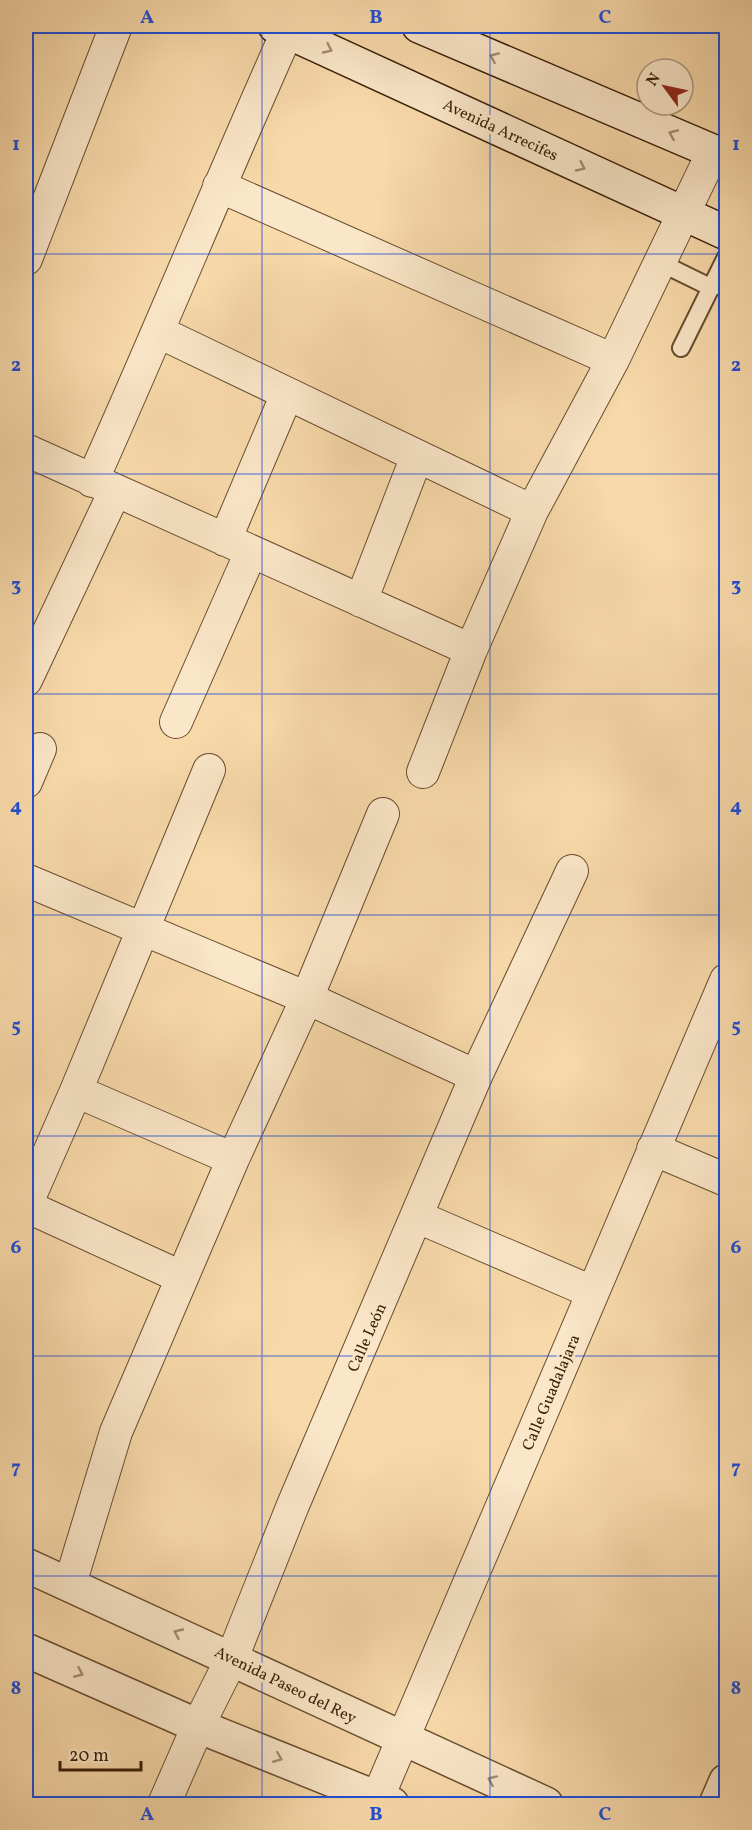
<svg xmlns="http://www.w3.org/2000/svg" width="752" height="1830" font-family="Vollkorn,serif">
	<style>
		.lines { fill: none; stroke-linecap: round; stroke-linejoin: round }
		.service-casing { stroke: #684d2e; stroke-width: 20 }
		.minor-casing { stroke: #684d2e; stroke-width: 34 }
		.tertiary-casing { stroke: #684d2e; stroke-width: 36 }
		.secondary-casing { stroke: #381e05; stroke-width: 36 }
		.service { stroke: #fae6c8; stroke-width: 16 }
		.minor { stroke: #fae6c8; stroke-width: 32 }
		.tertiary { stroke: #fae6c8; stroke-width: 33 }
		.secondary { stroke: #fae6c8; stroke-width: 33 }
		.oneway { stroke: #a38c70 }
		.grid { fill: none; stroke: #1d4ed8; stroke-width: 1.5; stroke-opacity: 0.55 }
		.labels { text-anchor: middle; stroke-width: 6; stroke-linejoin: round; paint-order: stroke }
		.street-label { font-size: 16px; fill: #381e05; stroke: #fae6c8 }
		.neatline { fill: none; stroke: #1d4ed8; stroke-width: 2 }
		.grid-label { font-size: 20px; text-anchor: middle; font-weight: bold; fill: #1d4ed8 }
	</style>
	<rect width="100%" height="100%" fill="#f8d9aa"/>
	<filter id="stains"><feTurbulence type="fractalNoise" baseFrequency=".00333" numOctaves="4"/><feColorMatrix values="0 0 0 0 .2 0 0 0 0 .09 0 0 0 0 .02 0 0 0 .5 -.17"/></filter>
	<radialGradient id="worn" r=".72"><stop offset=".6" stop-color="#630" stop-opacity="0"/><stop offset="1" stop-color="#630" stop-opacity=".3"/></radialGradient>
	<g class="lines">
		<!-- service casing -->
		<g class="service-casing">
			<path id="service" d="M661 263 712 288
				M681 348 726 257"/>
		</g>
		<!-- minor casing -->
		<g class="minor-casing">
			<path id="minor" d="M219 186 613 360
				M26 259 116 26
				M159 332 532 511
				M26 450 471 650
				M92 481C159 332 221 180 288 30
				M225 540 287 394
				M361 601 417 456
				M26 680 115 491
				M176 722 251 552
				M423 772 471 650 532 511 613 360 713 152
				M26 782 40 749
				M26 880 307 998 476 1076
				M76 1091 233 1159
				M653 1149 726 1180
				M26 1205 76 1091 209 770
				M26 1206 181 1277
				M418 1217 592 1292
				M70 1584 116 1432 233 1159 307 998 383 814
				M164 1804 198 1726 232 1658 293 1505 476 1076 572 871
				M375 1804 726 980"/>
		</g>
		<!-- tertiary casing -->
		<g class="tertiary-casing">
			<path id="tertiary" d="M26 1565 546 1804
				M26 1650 198 1726 392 1804
				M716 1804 726 1781"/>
		</g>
		<!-- secondary casing -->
		<g class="secondary-casing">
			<path id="secondary" d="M275 26 726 233
				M419 26 726 157"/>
		</g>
		<!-- service -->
		<use href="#service" class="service"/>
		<!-- minor -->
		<use href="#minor" class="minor"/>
		<!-- tertiary -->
		<use href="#tertiary" class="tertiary"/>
		<!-- secondary -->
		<use href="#secondary" class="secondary"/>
	</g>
	<!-- one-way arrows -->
	<defs><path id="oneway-chevron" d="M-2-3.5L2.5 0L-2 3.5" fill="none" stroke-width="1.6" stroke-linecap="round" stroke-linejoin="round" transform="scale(1.5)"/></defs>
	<g class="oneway">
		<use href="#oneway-chevron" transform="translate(328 49) rotate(25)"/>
		<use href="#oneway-chevron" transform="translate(494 57) rotate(-157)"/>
		<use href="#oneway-chevron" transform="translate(673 134) rotate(-157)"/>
		<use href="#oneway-chevron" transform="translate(581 167) rotate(25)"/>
		<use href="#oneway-chevron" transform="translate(178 1633) rotate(-155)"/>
		<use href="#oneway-chevron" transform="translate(79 1673) rotate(24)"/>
		<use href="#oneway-chevron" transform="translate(278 1758) rotate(22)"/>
		<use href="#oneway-chevron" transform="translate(492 1780) rotate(-156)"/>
	</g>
	<!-- grid -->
	<path class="grid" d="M262 26V1804M490 26V1804M26 254H726M26 474H726M26 694H726M26 915H726M26 1136H726M26 1356H726M26 1576H726"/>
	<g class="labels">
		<!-- street labels -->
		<g class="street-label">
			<text transform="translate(501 129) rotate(25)" y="6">Avenida Arrecifes</text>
			<text transform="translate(366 1337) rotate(-66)" y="6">Calle León</text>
			<text transform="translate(550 1392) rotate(-67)" y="6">Calle Guadalajara</text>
			<text transform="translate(286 1684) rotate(26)" y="6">Avenida Paseo del Rey</text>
		</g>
	</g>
	<!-- margin -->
	<rect width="752" height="1830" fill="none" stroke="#f8d9aa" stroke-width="66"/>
	<!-- north arrow -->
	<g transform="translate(665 87) rotate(303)"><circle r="28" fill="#fae6c8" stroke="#ac967a" stroke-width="1.5"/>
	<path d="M0-4.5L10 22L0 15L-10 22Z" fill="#8f2418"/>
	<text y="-9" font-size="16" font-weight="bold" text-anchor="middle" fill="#381e05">N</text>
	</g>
	<!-- scale -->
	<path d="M60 1761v9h81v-9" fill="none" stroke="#381e05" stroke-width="3"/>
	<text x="69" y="1761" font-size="18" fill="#381e05" stroke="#fae6c8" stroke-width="4.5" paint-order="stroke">20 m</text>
	<rect x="33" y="33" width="686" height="1764" class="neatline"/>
	<g class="grid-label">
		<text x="147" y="23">A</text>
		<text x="376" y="23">B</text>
		<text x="605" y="23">C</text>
		<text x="16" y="150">1</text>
		<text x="736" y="150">1</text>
		<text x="16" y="371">2</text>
		<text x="736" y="371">2</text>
		<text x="16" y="591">3</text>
		<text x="736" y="591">3</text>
		<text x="16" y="812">4</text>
		<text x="736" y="812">4</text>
		<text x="16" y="1032">5</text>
		<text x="736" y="1032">5</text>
		<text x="16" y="1253">6</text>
		<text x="736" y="1253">6</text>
		<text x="16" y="1473">7</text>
		<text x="736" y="1473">7</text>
		<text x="16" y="1694">8</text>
		<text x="736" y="1694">8</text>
		<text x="147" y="1820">A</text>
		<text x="376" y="1820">B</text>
		<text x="605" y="1820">C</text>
	</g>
	<rect width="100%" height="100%" filter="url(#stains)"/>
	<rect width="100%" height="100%" fill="url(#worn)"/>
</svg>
